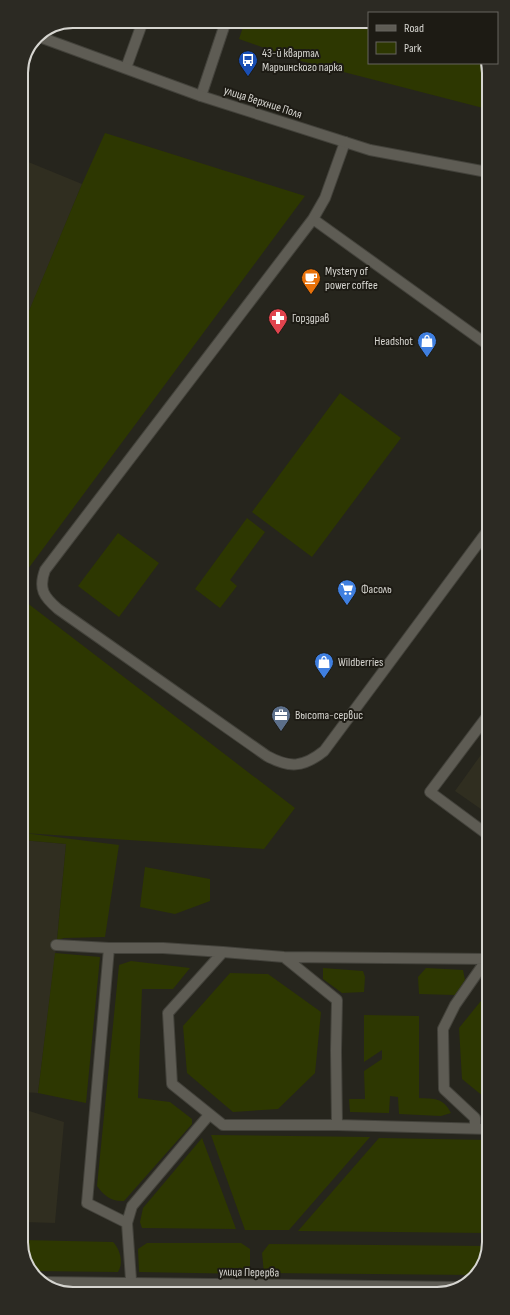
<svg xmlns="http://www.w3.org/2000/svg" width="510" height="1315" font-family="'Sofia Sans Condensed',sans-serif">
	<style>
		.built { fill: #302e20 }
		.green { fill: #2d3701 }
		.lines { fill: none; stroke-linecap: round; stroke-linejoin: round }
		.service-casing { stroke: #43423b; stroke-width: 12 }
		.tertiary-casing { stroke: #43423b; stroke-width: 12 }
		.secondary-casing { stroke: #43423b; stroke-width: 12 }
		.service { stroke: #5e5c54; stroke-width: 10 }
		.tertiary { stroke: #5e5c54; stroke-width: 10 }
		.secondary { stroke: #5e5c54; stroke-width: 10 }
		.labels { text-anchor: middle; stroke-width: 4; stroke-linejoin: round; paint-order: stroke }
		.poi-label { font-size: 12px; fill: #d6d5d0; stroke: #1d1b14; text-anchor: start }
		.street-label { font-size: 12px; fill: #d6d5d0; stroke: #1d1b14 }
		.rim { fill: none; stroke: #d6d5d0; stroke-width: 2 }
	</style>
	<rect width="100%" height="100%" fill="#26251d"/>
	<!-- built -->
	<path class="built" d="M21 159 82 184 26 319 21 325Z
		M488 745V814L455 791Z
		M22 840 66 844 57 940 38 1093 23 1092Z
		M23 1109 64 1122 55 1223 23 1222Z"/>
	<!-- green -->
	<path class="green" d="M245 21H369V63H487V109L301 61 239 39Z
		M105 133 305 196 22 577 21 325 26 318 82 184Z
		M340 393 401 438 312 557 252 512Z
		M247 518 265 532 230 580 237 586 220 608 195 589Z
		M118 533 159 563 119 617 78 586Z
		M22 599 295 808 264 849 24 833 119 845 105 937 64 938 57 940 66 844 22 840Z
		M145 867 210 879V901L175 914 140 907Z
		M55 953 100 957 86 1103 38 1093Z
		M131 961 190 968 173 989H142L138 1098 170 1102 192 1119V1124L124 1201C112 1202 104 1196 97 1186L119 965Z
		M323 968 363 971 365 977 364 992 342 993 323 979Z
		M426 968 463 970 465 980 455 995 419 994 418 977Z
		M230 973 268 974 321 1012 315 1073 278 1109 233 1112 187 1073 183 1026Z
		M489 991V1101L462 1079 459 1028Z
		M364 1015 419 1016V1098C434 1099 443 1097 451 1113L441 1116 399 1114 398 1097 390 1096 389 1113 350 1112 349 1099H365L364 1071 382 1059V1050L364 1062Z
		M211 1135 370 1137 289 1230H245Z
		M202 1138 236 1229 142 1228 140 1222 143 1208Z
		M379 1138 489 1140V1233L298 1231Z
		M23 1240 113 1242C120 1249 124 1263 118 1272L33 1271 23 1255Z
		M147 1243H241L250 1249V1274L139 1272 138 1249Z
		M269 1244 487 1246 477 1275 264 1273 262 1253Z"/>
	<g class="lines">
		<!-- service casing -->
		<g class="service-casing">
			<path id="service" d="M126 68 143 21
				M201 96 226 21
				M345 142 325 198 313 219 45 570C38 589 44 597 58 609L267 756C289 768 303 768 324 751L488 530
				M313 219 488 345
				M488 715 430 792 488 835
				M56 945 109 948
				M284 957 337 1000 336 1051 337 1125
				M489 959 284 957 223 952 168 1013 172 1084 223 1125H337L489 1129
				M475 1128V1118L444 1089 443 1029 455 1005 487 959
				M127 1223 87 1203 109 948H163L223 952
				M132 1294 127 1223 132 1206 209 1115"/>
		</g>
		<!-- tertiary casing -->
		<g class="tertiary-casing">
			<path id="tertiary" d="M41 1282 458 1287"/>
		</g>
		<!-- secondary casing -->
		<g class="secondary-casing">
			<path id="secondary" d="M37 36 201 96 370 150 487 172"/>
		</g>
		<!-- service -->
		<use href="#service" class="service"/>
		<!-- tertiary -->
		<use href="#tertiary" class="tertiary"/>
		<!-- secondary -->
		<use href="#secondary" class="secondary"/>
	</g>
	<!-- icons -->
	<defs>
		<g id="bus-pin" transform="scale(1)"><path d="M0 17L-7.5 6A9.5 9.5 0 1 1 7.5 6Z" fill="#1a4fb4" stroke="#1d1b14"/><path d="M-5-6H5V4H4V6H2V4H-2V6H-4V4H-5ZM-3.5-4V0h7V-4ZM-3.5 1.2v1.5H-2V1.2ZM2 1.2v1.5H3.5V1.2Z" fill="#fff"/></g>
		<g id="cafe-pin" transform="scale(1)"><path d="M0 17L-7.5 6A9.5 9.5 0 1 1 7.5 6Z" fill="#e8710a" stroke="#1d1b14"/><path d="M-5.5-4.5H6V0H3Q3 3.5 0 3.5H-2.5Q-5.5 3.5-5.5 0ZM3-3.2v2h1.7v-2ZM-6 4.5H4V6H-6Z" fill="#fff"/></g>
		<g id="pharmacy-pin" transform="scale(1)"><path d="M0 17L-7.5 6A9.5 9.5 0 1 1 7.5 6Z" fill="#e0444e" stroke="#1d1b14"/><path d="M-2-6h4v4h4v4h-4v4h-4v-4h-4v-4h4Z" fill="#fff"/></g>
		<g id="shop-pin" transform="scale(1)"><path d="M0 17L-7.5 6A9.5 9.5 0 1 1 7.5 6Z" fill="#3f7fe0" stroke="#1d1b14"/><path d="M-5-2.5h2.3a2.7 3.5 0 0 1 5.4 0H5L5.5 6h-11ZM-1.5-2.5h3a1.5 2.3 0 0 0-3 0Z" fill="#fff"/></g>
		<g id="supermarket-pin" transform="scale(1)"><path d="M0 17L-7.5 6A9.5 9.5 0 1 1 7.5 6Z" fill="#3f7fe0" stroke="#1d1b14"/><path d="M-6-5.5h2.5l.6 2H6L4.5 2H-2.5L-4.4-4H-6ZM-1.5 3.2a1.3 1.3 0 1 0 .1 0ZM3 3.2a1.3 1.3 0 1 0 .1 0Z" fill="#fff"/></g>
		<g id="office-pin" transform="scale(1)"><path d="M0 17L-7.5 6A9.5 9.5 0 1 1 7.5 6Z" fill="#5c6f8a" stroke="#1d1b14"/><path d="M-6-3h4V-5.5h4V-3h4V5H-6ZM-1-4.5V-3h2v-1.5ZM-6 0V1H6V0Z" fill="#fff"/></g>
	</defs>
	<g fill-rule="evenodd">
		<use href="#bus-pin" x="248" y="60"/>
		<use href="#cafe-pin" x="311" y="278"/>
		<use href="#pharmacy-pin" x="278" y="318"/>
		<use href="#shop-pin" x="427" y="341"/>
		<use href="#supermarket-pin" x="347" y="589"/>
		<use href="#shop-pin" x="324" y="662"/>
		<use href="#office-pin" x="281" y="715"/>
	</g>
	<g class="labels">
		<!-- poi labels -->
		<g class="poi-label">
			<text x="262" y="57">43-й квартал<tspan x="262" dy="14">Марьинского парка</tspan></text>
			<text x="325" y="275">Mystery of<tspan x="325" dy="14">power coffee</tspan></text>
			<text x="292" y="322">Горздрав</text>
			<text x="413" y="345" text-anchor="end">Headshot</text>
			<text x="361" y="593">Фасоль</text>
			<text x="338" y="666">Wildberries</text>
			<text x="295" y="719">Высота-сервис</text>
		</g>
		<!-- street labels -->
		<g class="street-label">
			<text transform="translate(263 102) rotate(18)" y="4">улица Верхние Поля</text>
			<text transform="translate(249 1272) rotate(1)" y="4">улица Перерва</text>
		</g>
	</g>
	<!-- crop -->
	<path d="M0 0H510V1315H0ZM73 28H437A45 45 0 0 1 482 73V1242A45 45 0 0 1 437 1287H73A45 45 0 0 1 28 1242V73A45 45 0 0 1 73 28Z" fill="#2c2a23" fill-rule="evenodd"/>
	<path class="rim" d="M73 28H437A45 45 0 0 1 482 73V1242A45 45 0 0 1 437 1287H73A45 45 0 0 1 28 1242V73A45 45 0 0 1 73 28Z"/>
	<!-- legend -->
	<rect x="368" y="12" width="130" height="52" fill="#1d1b14" stroke="#67655f"/>
	<rect x="376" y="25" width="20" height="6" fill="#5e5c54" stroke="#67655f"/>
	<text x="404" y="32" font-size="12" fill="#d6d5d0">Road</text>
	<rect x="376" y="42" width="20" height="12" fill="#2d3701" stroke="#67655f"/>
	<text x="404" y="52" font-size="12" fill="#d6d5d0">Park</text>
</svg>
